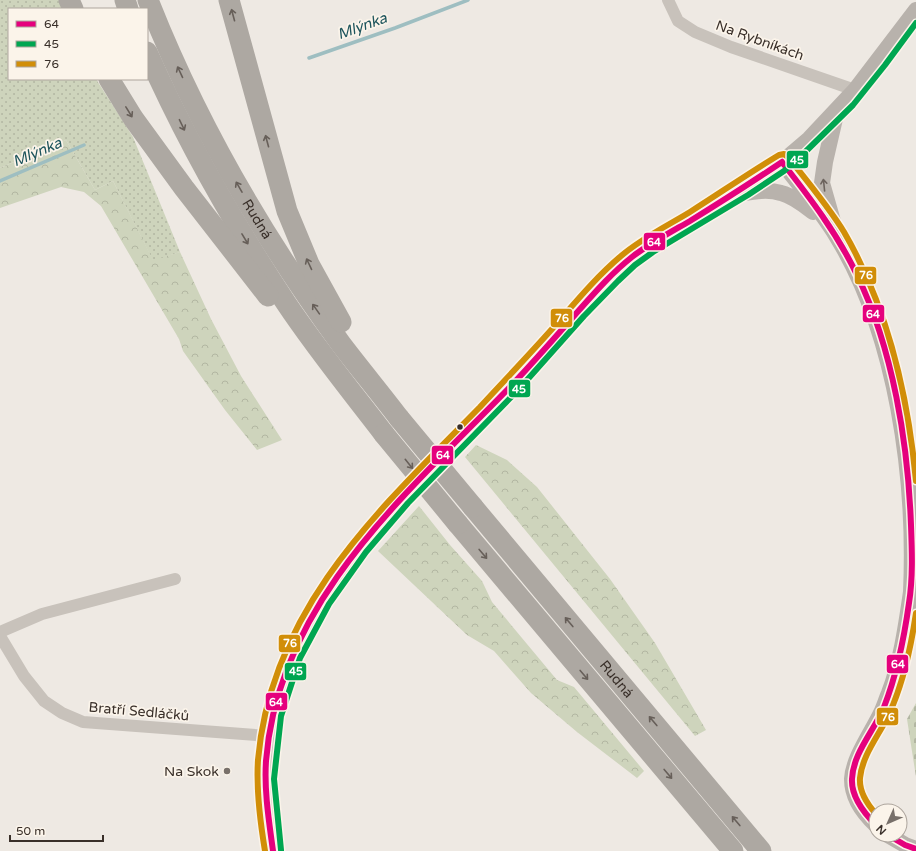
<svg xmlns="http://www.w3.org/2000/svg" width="916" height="851" font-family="'Varela Round',sans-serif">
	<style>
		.grass { fill: url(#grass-dots) }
		.forest { fill: url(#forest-crowns) }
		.cemetery { fill: url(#cemetery-stones) }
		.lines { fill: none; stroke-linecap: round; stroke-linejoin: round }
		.stream { stroke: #9ebec1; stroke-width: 3.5 }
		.street { stroke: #c8c2bb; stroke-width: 12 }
		.secondary { stroke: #b8b2ac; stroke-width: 16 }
		.highway { stroke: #ada8a2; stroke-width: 21 }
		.highway-bridge { stroke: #ada8a2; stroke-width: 21 }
		.bus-1-casing { stroke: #fbf4ea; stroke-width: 9 }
		.bus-2-casing { stroke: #fbf4ea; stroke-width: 9 }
		.bus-3-casing { stroke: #fbf4ea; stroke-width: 9 }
		.bus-1 { stroke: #e5007d; stroke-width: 6 }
		.bus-2 { stroke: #00a651; stroke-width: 6 }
		.bus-3 { stroke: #d18e08; stroke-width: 6 }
		.oneway { stroke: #675f59 }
		.oneway2 { stroke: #6c635d }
		.bus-dot { fill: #392f29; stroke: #fbf4ea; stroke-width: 1.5 }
		.poi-dot { fill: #78706a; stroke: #fbf4ea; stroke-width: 1.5 }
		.labels { text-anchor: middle; stroke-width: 3.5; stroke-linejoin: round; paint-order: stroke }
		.street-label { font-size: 14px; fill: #392f29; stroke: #fbf4ea }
		.poi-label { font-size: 14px; fill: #392f29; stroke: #fbf4ea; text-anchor: end }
		.water-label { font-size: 15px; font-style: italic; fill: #1d545c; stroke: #fbf4ea }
		.line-badge { stroke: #fbf4ea; stroke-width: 1.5 }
		.badge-label { font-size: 11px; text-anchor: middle; font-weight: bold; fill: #fff }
	</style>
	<defs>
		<pattern id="grass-dots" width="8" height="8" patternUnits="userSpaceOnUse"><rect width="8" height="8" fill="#ced4bc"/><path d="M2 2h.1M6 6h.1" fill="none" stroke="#b2b6a2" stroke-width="1.8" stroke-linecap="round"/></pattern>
		<pattern id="forest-crowns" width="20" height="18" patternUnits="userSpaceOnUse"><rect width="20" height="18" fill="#ced4bc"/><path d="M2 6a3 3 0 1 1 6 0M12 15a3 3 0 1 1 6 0" fill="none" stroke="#b2b6a2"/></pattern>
		<pattern id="cemetery-stones" width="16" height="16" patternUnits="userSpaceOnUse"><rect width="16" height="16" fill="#ced4bc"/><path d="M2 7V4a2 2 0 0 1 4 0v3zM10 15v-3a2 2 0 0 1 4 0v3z" fill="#b2b6a2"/></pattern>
	</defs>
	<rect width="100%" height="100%" fill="#eee9e3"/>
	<!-- grass -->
	<path class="grass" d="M0 0H59L63 9H9V79H96L133 137 180 252 153 261 113 181 95 190 66 140 0 168Z"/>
	<!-- forest -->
	<path class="forest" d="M66 140 95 190 113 181 153 260 180 252 211 319 241 376 282 440 257 450 225 410 183 351 179 339 101 206 84 192 61 187 0 208V168Z
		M476 445 507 460 537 487 610 579 655 643 706 730 695 736 465 457Z
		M419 506 450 545 482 581 492 602 557 680 574 687 644 771 637 778 577 732 531 693 494 651 467 635 378 551Z"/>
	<!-- cemetery -->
	<path class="cemetery" d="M916 703V777L907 719Z"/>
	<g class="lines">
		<!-- stream -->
		<path class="stream" d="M309 58 395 28 468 0
			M0 181 84 145"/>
		<!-- street -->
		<path class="street" d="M668 0 678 21 695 32 731 47 855 90
			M448 451 518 379 597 291 631 258 782 162
			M0 632 42 614 175 579
			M0 636 24 676 44 701 62 713 83 722 268 736
			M273 851C246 725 293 626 372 530 384 516 397 503 409 490"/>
		<!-- secondary -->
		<path class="secondary" d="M731 195C747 193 765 188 781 193 793 196 804 205 813 212
			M834 225 822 183 825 162 837 110
			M876 825C863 813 852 797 852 779 853 758 872 732 881 713 884 707 886 700 889 693 901 662 906 626 911 592 916 479 897 335 837 237 822 212 800 186 782 162L809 139 855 90 916 10
			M888 835 905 845 916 849"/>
		<!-- highway -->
		<g class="highway">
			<path d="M69 0 73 9"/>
			<path d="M125 0 128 9"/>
			<path id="s1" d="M148 0C196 122 264 239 341 344 360 369 380 393 399 418"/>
			<path d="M229 0 287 211 309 264 341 322"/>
			<path d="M147 52C186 140 233 223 286 303 316 348 351 391 384 434"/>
			<path d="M109 79 133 118 184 188 268 296"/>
			<path id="s2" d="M473 507 761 851"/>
			<path d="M458 524 733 851"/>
		</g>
		<!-- highway-bridge -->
		<path class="highway-bridge" d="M399 418 473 507
			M384 434 458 524"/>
		<!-- bus-1 casing -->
		<g class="bus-1-casing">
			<path id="bus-1" d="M782 162C810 198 837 233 857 275 893 349 908 443 911 525 912 551 913 578 909 603 904 639 897 674 884 707 874 731 853 753 852 779 851 797 864 813 876 825
				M888 835 905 845 916 849
				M273 851C269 821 264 791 266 761 278 603 405 495 508 389 533 363 557 335 581 308 597 290 613 272 632 257 650 243 671 232 690 221 721 202 752 182 782 162"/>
		</g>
		<!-- bus-2 casing -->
		<g class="bus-2-casing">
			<path id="bus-2" d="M281 850 274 779 281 716 300 658 329 604 366 552 408 503 519 389 584 316 618 281 635 265 653 252 748 195 784 171 796 161 853 105 885 65 916 23"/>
		</g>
		<!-- bus-3 casing -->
		<g class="bus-3-casing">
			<path id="bus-3" d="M876 814C867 804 859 791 860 778 862 755 880 734 889 714 904 682 911 647 916 613
				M265 851C260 821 256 790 258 760 271 608 380 509 480 407 504 381 528 356 552 329 574 304 595 278 621 256 642 238 667 226 690 212 720 193 749 173 779 155L784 154 788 157C807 181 828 206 844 232 888 308 908 395 916 481"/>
		</g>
		<!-- bus-1 -->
		<use href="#bus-1" class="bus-1"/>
		<!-- bus-2 -->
		<use href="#bus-2" class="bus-2"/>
		<!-- bus-3 -->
		<use href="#bus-3" class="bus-3"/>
	</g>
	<!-- one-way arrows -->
	<defs><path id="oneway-shaft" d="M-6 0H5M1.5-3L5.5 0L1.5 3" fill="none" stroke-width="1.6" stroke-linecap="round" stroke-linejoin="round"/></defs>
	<g class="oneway">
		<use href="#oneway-shaft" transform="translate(233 15) rotate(-105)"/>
		<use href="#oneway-shaft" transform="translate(180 72) rotate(-115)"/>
		<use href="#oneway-shaft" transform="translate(129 112) rotate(58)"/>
		<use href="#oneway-shaft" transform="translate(182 125) rotate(64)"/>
		<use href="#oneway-shaft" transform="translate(267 141) rotate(-105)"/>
		<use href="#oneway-shaft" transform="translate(239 187) rotate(-120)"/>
		<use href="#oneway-shaft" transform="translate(245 239) rotate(59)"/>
		<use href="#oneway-shaft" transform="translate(309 264) rotate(-115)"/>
		<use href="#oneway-shaft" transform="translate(316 309) rotate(-125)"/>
		<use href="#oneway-shaft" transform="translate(409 464) rotate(51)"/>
		<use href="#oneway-shaft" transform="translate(483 554) rotate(50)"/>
		<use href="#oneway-shaft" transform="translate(569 622) rotate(-130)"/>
		<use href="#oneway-shaft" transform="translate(584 675) rotate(50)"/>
		<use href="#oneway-shaft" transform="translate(653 721) rotate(-130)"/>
		<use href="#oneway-shaft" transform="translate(668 774) rotate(50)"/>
		<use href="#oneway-shaft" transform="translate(736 821) rotate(-130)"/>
	</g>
	<use class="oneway2" href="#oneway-shaft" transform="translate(824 185) rotate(-96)"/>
	<!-- markers -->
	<circle class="bus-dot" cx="460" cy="427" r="3.5"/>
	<circle class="poi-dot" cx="227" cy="771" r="4"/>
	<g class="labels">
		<!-- street labels -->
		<g class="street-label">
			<text transform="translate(760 40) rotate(20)" y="5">Na Rybníkách</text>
			<text dy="5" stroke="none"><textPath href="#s1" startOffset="245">Rudná</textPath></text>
			<text dy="5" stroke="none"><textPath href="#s2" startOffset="224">Rudná</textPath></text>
			<text transform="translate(139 711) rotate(5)" y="5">Bratří Sedláčků</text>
		</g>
		<!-- poi labels -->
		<g class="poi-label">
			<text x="219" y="776">Na Skok</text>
		</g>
		<!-- water labels -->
		<g class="water-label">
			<text transform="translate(362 26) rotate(-20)" y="5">Mlýnka</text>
			<text transform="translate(37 152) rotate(-23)" y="5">Mlýnka</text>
		</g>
	</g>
	<g class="line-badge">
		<rect x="786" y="150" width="23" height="19" rx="4" fill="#00a651"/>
		<rect x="643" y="232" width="23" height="19" rx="4" fill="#e5007d"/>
		<rect x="854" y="266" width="23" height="19" rx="4" fill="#d18e08"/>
		<rect x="862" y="304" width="23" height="19" rx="4" fill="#e5007d"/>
		<rect x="550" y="308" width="23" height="20" rx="4" fill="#d18e08"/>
		<rect x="508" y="379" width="23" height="19" rx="4" fill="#00a651"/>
		<rect x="431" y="445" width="23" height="20" rx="4" fill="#e5007d"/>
		<rect x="278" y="634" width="23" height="19" rx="4" fill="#d18e08"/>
		<rect x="886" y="654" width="23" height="20" rx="4" fill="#e5007d"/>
		<rect x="284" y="662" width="23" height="19" rx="4" fill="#00a651"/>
		<rect x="265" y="692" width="23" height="19" rx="4" fill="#e5007d"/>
		<rect x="876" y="707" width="23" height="19" rx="4" fill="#d18e08"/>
	</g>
	<g class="badge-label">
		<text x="797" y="164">45</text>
		<text x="654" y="246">64</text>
		<text x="866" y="279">76</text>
		<text x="873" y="318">64</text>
		<text x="562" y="322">76</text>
		<text x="519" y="393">45</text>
		<text x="443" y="459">64</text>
		<text x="290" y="647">76</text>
		<text x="898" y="668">64</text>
		<text x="296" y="675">45</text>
		<text x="276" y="706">64</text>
		<text x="888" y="721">76</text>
	</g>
	<!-- legend -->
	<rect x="8" y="8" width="140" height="72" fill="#fbf4ea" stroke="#ada59d"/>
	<rect x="16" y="21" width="20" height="6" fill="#e5007d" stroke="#ada59d"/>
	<text x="44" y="28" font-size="12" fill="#392f29">64</text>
	<rect x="16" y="41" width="20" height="6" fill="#00a651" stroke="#ada59d"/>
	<text x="44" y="48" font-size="12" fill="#392f29">45</text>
	<rect x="16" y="61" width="20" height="6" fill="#d18e08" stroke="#ada59d"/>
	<text x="44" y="68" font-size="12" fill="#392f29">76</text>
	<!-- north arrow -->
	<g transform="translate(888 823) rotate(225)"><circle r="19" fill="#fbf4ea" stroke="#ada59d"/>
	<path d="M0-3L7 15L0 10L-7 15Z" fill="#78706a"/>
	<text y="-6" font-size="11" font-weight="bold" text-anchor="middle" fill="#392f29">N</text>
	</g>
	<!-- scale -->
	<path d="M10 835v6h93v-6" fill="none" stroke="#392f29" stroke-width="2"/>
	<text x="16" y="835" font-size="12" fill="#392f29" stroke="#fbf4ea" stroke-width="3" paint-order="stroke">50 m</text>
</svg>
